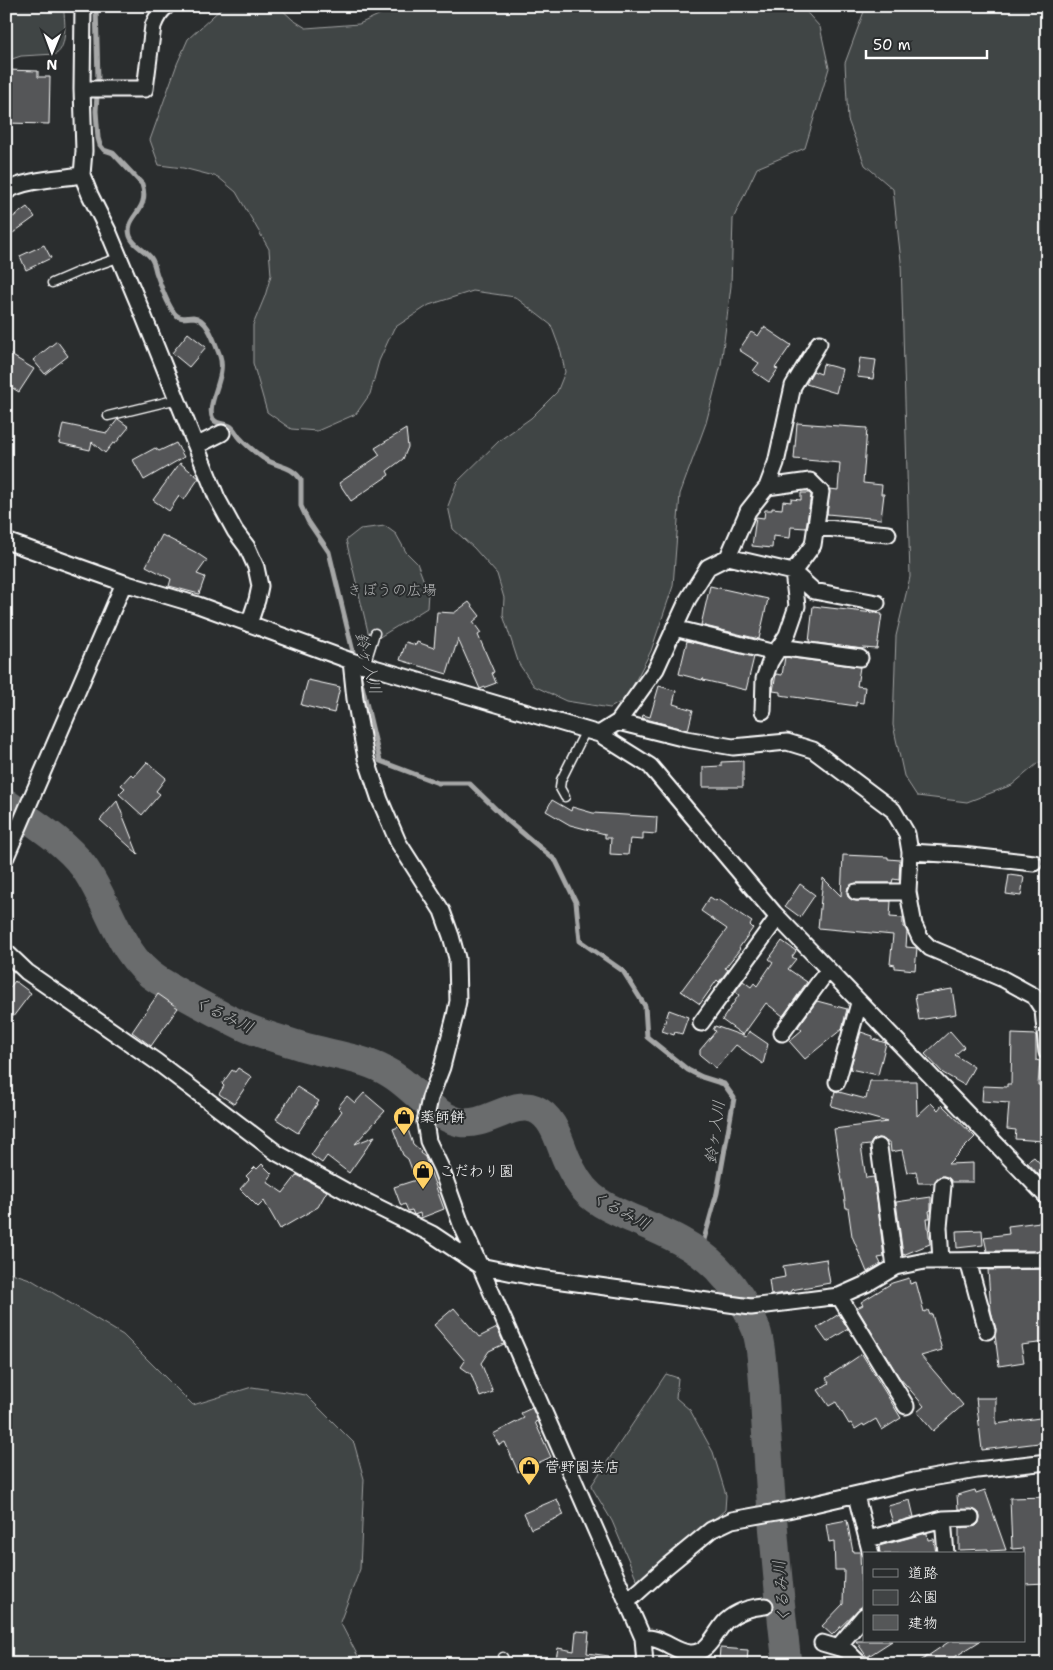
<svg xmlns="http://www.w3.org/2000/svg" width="1053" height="1670" font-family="'Shantell Sans','Klee One',sans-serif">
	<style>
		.green { fill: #414445; stroke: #a0a2a2 }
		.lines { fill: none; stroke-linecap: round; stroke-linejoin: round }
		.stream { stroke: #a6a7a7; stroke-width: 5 }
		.river { stroke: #6a6c6d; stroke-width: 29 }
		.building { fill: #555758; stroke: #fff }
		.service-casing { stroke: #fff; stroke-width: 11 }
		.minor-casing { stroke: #fff; stroke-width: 19 }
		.service { stroke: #2a2d2e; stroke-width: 8 }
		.minor { stroke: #2a2d2e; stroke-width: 15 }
		.labels { text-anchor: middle; stroke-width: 4; stroke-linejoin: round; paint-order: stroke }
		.park-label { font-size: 15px; fill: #b3b4b5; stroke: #2a2d2e }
		.poi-label { font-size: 15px; fill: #fff; stroke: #2a2d2e; text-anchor: start }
		.water-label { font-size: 16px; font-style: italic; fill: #b4b6b6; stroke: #2a2d2e }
	</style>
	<rect width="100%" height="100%" fill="#2a2d2e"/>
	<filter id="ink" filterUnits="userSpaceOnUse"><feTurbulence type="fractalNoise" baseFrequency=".02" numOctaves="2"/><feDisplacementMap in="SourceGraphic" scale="10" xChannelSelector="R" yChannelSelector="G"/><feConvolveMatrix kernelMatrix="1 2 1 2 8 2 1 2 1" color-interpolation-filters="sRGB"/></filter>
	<g filter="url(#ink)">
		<!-- green -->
		<path class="green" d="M6 6H63C65 18 68 47 56 54L21 56 6 61Z
			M224 6H278L293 20 306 28 359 24 398 6H801L820 27 829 68 805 148 757 168 733 219 731 286 721 365 706 423 680 494 673 586 651 651 626 699 610 708 566 701 534 686 519 664 503 615 504 598 497 574 474 548 453 529 448 506 457 482 500 440 531 418 557 392 565 372 561 352 551 325 515 297 473 291 429 305 394 328 379 361 370 394 356 414 317 431 291 429 267 412 253 363V325L265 296 271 275 269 249 236 192 218 177 183 168 159 165 150 140 177 64 188 39Z
			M866 6H1047V759L1038 763 1012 785 967 802 917 796 904 776 893 725 896 636 910 577 901 261 893 189 865 165 848 120 845 63Z
			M385 526 396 534 406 552 417 563 428 592 427 608 378 638 369 636 346 540 360 529Z
			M6 1271 30 1279 123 1335 193 1405 252 1387 306 1395 354 1443 364 1479 360 1569 340 1622 362 1664H6Z
			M666 1374 678 1378 676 1398 690 1410 713 1452 726 1495 725 1510 640 1582 637 1580 612 1521 591 1486Z"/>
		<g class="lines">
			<!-- stream -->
			<path class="stream" d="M96 6 98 80 96 111 98 138 100 145 104 150 113 153 142 184C151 212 124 215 130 236 133 246 146 250 151 258 154 262 155 268 156 272 161 286 166 303 175 314 181 320 186 317 193 317 208 318 215 344 220 356 227 377 205 404 213 419 217 425 224 423 230 426 234 428 237 435 240 438 246 445 255 452 263 458 276 467 292 465 301 480V506L308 521 329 552 355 660
				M359 673 380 761 438 783H469L506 819 556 861 576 902 580 941 623 971 645 1006 647 1037 688 1070 702 1077 724 1084 734 1098 717 1193 703 1243 702 1255"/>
			<!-- river -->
			<path class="river" d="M6 803C32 822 63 840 83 866 109 901 119 956 158 980 186 997 216 1013 245 1027 263 1035 283 1040 301 1046 328 1054 359 1057 384 1070 411 1083 429 1114 459 1122 485 1128 513 1099 535 1109 554 1117 559 1142 566 1158 572 1172 579 1186 591 1196 601 1205 614 1210 626 1216 658 1230 691 1242 717 1268 733 1284 747 1306 756 1329 762 1347 762 1368 764 1387 765 1409 766 1431 768 1453 772 1523 779 1594 787 1664"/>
		</g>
		<!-- building -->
		<path class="building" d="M6 70 38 71V77H50L49 124 6 123Z
			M27 207 35 217 6 238V222Z
			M44 245 51 258 26 270 20 256Z
			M764 327 791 345 775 368 778 369 769 382 753 371 759 363 739 350 751 332 758 336Z
			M188 333 206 347 189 367 172 353Z
			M57 341 68 356 45 374 33 360Z
			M6 352 34 369 19 392 6 384Z
			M860 358 876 360 873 379 857 377Z
			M823 364 842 369 836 393 806 384 813 371 821 374Z
			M118 419 129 427 115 444 113 443 105 453 92 442 90 450 59 443 63 424 107 433Z
			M797 423 867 428 863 483 882 485 881 494H884L881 519 827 514 830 489 838 490 840 463 794 459Z
			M406 429 408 447 403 459 387 471 389 475 351 501 339 483 380 455 375 448Z
			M176 443 184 457 144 480 133 460 155 448 159 451Z
			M180 463 199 478 184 500 179 496 169 511 153 500Z
			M801 493H809L811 495 806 528 791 527 790 538 773 536 772 548 752 546 756 517 764 518 765 510H772V508L782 509 783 501 791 502V499L801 500Z
			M162 535 195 552 207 560 197 574 205 577 199 594 169 586 171 579 146 566Z
			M710 586 768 599 759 639 701 625Z
			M469 602 480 616 473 622 481 633 478 635 494 672 492 673 496 683 480 689 458 639 447 674 400 660 406 642 416 645 417 642 434 648 437 612 454 613Z
			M813 606 882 614 877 649 863 648V649L809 642Z
			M687 641 754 657 746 690 703 680V678L702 680 679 674Z
			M785 657 860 667 857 686 865 687 863 703 856 702V706L780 695V692L773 691 776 674 782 675Z
			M308 680 340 687 334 713 301 705Z
			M659 686 676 691 673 704 693 710 688 730 642 718 643 715 650 717Z
			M743 761V787H703V767L721 766V762Z
			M147 762 166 778 156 791 160 794 142 815 119 794 125 788 121 785 131 774 134 777Z
			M552 800 571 811 572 807 593 813 657 817 656 834 643 833V840L630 839 628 855 610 854 611 838H605V834L570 825 546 811Z
			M117 801 138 854 100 820Z
			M843 855 888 857V859L900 860 899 880 893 879 892 883H856L848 887 847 892 848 897 856 901H891L890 917 903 918V927L905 928 907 932 906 947 917 948 915 970 895 968V965L890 964 893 935 818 928 823 878 841 896Z
			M1009 875 1024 877 1021 896 1006 894Z
			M800 884 815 895 800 917 785 906Z
			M710 897 716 901 718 899 752 922 750 925 753 928 739 948 740 949 725 968 728 970 719 982 717 980 700 1004 681 991 727 929 701 911Z
			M782 941 796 951 792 957 796 959 788 969 807 982 783 1016 766 1003 743 1035 722 1020 739 995 735 992 743 981 751 987 754 983 757 986 773 962 769 959Z
			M15 981 31 993 6 1026V992Z
			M952 989 956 1014 919 1020 915 995Z
			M158 994 178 1008 151 1046 132 1032Z
			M817 1001 847 1009 842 1029 805 1059 789 1041 802 1030 798 1027Z
			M669 1010 688 1017 682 1034 675 1032 674 1035 662 1031Z
			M715 1026 746 1037 749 1031 768 1044 763 1064 736 1045 716 1068 700 1055V1050L716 1031 713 1030Z
			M950 1031 964 1047 955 1055 974 1067 964 1085 943 1073 925 1054Z
			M861 1032 873 1036V1039L886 1043 878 1075 850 1069Z
			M1012 1034 1036 1035V1060L1040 1061 1038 1085H1041V1095L1043 1096 1041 1124H1044L1043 1141 1015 1139 1016 1130 1007 1129 1009 1103 982 1101 983 1086 1007 1087V1084H1011Z
			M238 1068 252 1077 234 1104 219 1094 224 1086 222 1084 232 1070 235 1072Z
			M870 1081H916L917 1116 931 1103 938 1110 942 1105 975 1137 948 1164 973 1163V1182H952L949 1178 943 1176 939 1177 934 1183H918L916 1171 907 1173 902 1150 891 1152 890 1142H887L883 1139 878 1138 873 1140 870 1145 861 1146 866 1178 874 1177 884 1257 878 1258 881 1264 867 1272 852 1236 848 1208H846L834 1129 887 1122 831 1106 835 1091 866 1099Z
			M297 1087 319 1101 298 1133 276 1119Z
			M364 1093 385 1111 355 1144 375 1136 349 1173 327 1156 322 1163 311 1155 342 1111 338 1107 347 1096 355 1103Z
			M406 1124 413 1144 421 1151 420 1153 425 1157 444 1209 421 1218 420 1213 414 1215 412 1210 408 1211 405 1204 401 1206 394 1187 416 1180 408 1159 403 1155 393 1129Z
			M1034 1157 1046 1170 1040 1176 1027 1162Z
			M262 1164 272 1174 267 1182 283 1193 297 1175 327 1191 318 1207 280 1229 264 1201 258 1207 240 1189 249 1179 246 1176 255 1167 257 1169Z
			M931 1197V1210L929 1211 930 1218H927L930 1244 903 1255 896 1202Z
			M1040 1222 1043 1251H987L984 1237 1009 1234 1008 1226Z
			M982 1230 983 1245 957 1248 956 1231Z
			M826 1259 830 1283 791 1290V1292L771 1295 769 1280 785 1277 783 1266Z
			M1045 1269 1047 1342 1021 1345 1024 1362 999 1366 995 1335 996 1329 991 1311 988 1270Z
			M909 1278 910 1284 916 1282 924 1312 928 1310 930 1315 932 1314 942 1350 921 1356 963 1405 933 1431 917 1412 924 1406 899 1377 857 1308 863 1305 861 1302 892 1283Z
			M454 1308 479 1337 497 1328 504 1344 489 1351 481 1363 493 1392 480 1397 471 1374 461 1367 465 1361 434 1325Z
			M839 1314 848 1329 827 1342 817 1328Z
			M862 1354 901 1418 882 1430 876 1419 864 1426 863 1424 855 1429 851 1423 849 1424 836 1402 829 1406 818 1390 829 1383 826 1378Z
			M976 1398H996V1424L1047 1417V1442L982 1450Z
			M532 1408 538 1421 535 1422 551 1457 518 1472 505 1442 499 1445 493 1434 524 1418 521 1413Z
			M975 1490 976 1493 985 1490 1006 1550 988 1551V1549L959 1550V1528L976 1526 979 1523 980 1517 979 1513 975 1510 958 1509 957 1495Z
			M1047 1497V1583L1024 1584V1548L1012 1549 1010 1498Z
			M557 1499 564 1515 531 1529 524 1513Z
			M910 1500 914 1517 893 1523 888 1506Z
			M847 1520 853 1552H860L861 1582H864V1604L832 1635 822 1626 843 1604 844 1570H835L834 1541 829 1542 826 1524Z
			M927 1533 928 1540 934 1539 936 1554H880L879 1546Z
			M576 1631 589 1632 587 1653 609 1656V1664H555L558 1648 574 1651Z
			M856 1641H892L867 1657Z
			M950 1641H980L953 1658 957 1664H916Z
			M720 1648 748 1650 747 1663 719 1661Z"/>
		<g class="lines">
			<!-- service casing -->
			<g class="service-casing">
				<path id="service" d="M52 283 80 271 118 258
					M108 416 178 399
					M365 665 375 633
					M565 797 560 788 561 780 586 730
					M503 1657 506 1664"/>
			</g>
			<!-- minor casing -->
			<g class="minor-casing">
				<path id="minor" d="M83 6 82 89 84 151 82 175 90 195 109 233 142 312 217 498 235 531 247 547 256 567 260 586 257 600 249 624
					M82 89H145L153 26C156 18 160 11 167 6
					M6 192C20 180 63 178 82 175
					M196 446 222 433
					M816 527 888 534
					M6 541 124 583 198 605 351 661 599 734 650 766 774 913 1047 1197
					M728 557 793 572 813 545 821 492 810 481 767 487
					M793 572 814 591 877 603
					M674 628 775 653
					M779 647 860 658
					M351 661 355 699 366 758 380 800 398 842 442 911 451 936 457 958 458 1001 455 1016 442 1067 430 1098 425 1122 428 1141 441 1168 461 1224 480 1266
					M763 711 764 679 770 662 787 635 797 606 793 572
					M618 722 656 669 688 599 708 567 728 557 748 511 767 487 776 463 793 386 819 343
					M599 734 618 722 686 739 733 747 787 742 813 750 893 810 907 834 910 852 908 892 914 925 920 938 930 948 1003 979 1034 996 1043 1010 1047 1052
					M910 852 962 855 1034 863
					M6 857 124 583
					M856 892H908
					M6 952 27 972 157 1062 277 1153 353 1195 432 1234 480 1266
					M701 1023 778 917
					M782 1033 828 970
					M837 1082 859 1003
					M879 1147 895 1267
					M941 1261 939 1227 943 1185
					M968 1261 987 1331
					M839 1296 866 1284 895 1267 925 1261 1047 1260
					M856 1496 871 1554
					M943 1519 946 1554
					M868 1539 943 1519 971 1518
					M627 1602 666 1567 711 1530 732 1520 788 1510 914 1481 977 1470 1047 1462
					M643 1638C646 1638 651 1638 654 1639 667 1642 677 1652 690 1653 709 1654 715 1632 726 1621 737 1611 752 1607 765 1606
					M822 1643 846 1650 860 1664
					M838 1647 864 1616
					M645 1664 643 1638 480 1266 533 1277 751 1307 839 1296 906 1406"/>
			</g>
			<!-- service -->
			<use href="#service" class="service"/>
			<!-- minor -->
			<use href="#minor" class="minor"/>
		</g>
	</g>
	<!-- icons -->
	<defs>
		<g id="shop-pin" transform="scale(1.125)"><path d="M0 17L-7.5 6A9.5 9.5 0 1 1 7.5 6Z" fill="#ffd166" stroke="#2a2d2e"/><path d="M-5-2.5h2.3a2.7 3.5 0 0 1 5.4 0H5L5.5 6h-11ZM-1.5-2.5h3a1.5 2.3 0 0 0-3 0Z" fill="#111"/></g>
	</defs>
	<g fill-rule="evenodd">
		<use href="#shop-pin" x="404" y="1117"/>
		<use href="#shop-pin" x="423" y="1171"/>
		<use href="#shop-pin" x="529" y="1467"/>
	</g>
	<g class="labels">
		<!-- park labels -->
		<g class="park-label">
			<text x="392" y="595">きぼうの広場</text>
		</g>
		<!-- poi labels -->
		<g class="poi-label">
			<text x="420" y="1122">薬師餅</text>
			<text x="439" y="1176">こだわり園</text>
			<text x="545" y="1472">菅野園芸店</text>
		</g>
		<!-- water labels -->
		<g class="water-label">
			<text transform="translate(369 663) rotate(76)" y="6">鈴ヶ入川</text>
			<text transform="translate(224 1014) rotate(26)" y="6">くるみ川</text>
			<text transform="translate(714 1132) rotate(-82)" y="6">鈴ヶ入川</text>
			<text transform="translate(621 1210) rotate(28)" y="6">くるみ川</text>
			<text transform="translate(781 1592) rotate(-95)" y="6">くるみ川</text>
		</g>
	</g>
	<!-- margin -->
	<rect width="1053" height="1670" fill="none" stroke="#2a2d2e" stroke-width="25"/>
	<rect x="12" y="12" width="1028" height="1645" fill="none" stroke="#fff" stroke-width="2" filter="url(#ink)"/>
	<!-- legend -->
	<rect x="863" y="1552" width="162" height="90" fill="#2a2d2e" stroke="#7f8182"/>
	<rect x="873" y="1569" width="25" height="8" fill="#2a2d2e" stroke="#7f8182"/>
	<text x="908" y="1578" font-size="15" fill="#ffffff">道路</text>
	<rect x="873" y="1590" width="25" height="15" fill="#414445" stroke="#7f8182"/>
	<text x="908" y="1602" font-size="15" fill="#ffffff">公園</text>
	<rect x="873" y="1615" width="25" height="15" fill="#555758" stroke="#7f8182"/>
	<text x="908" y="1628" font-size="15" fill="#ffffff">建物</text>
	<!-- north arrow -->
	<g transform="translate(52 52) rotate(181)" stroke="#2a2d2e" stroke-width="4" paint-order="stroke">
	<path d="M0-4L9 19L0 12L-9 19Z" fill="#ffffff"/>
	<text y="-8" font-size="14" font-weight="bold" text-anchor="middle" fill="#ffffff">N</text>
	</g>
	<!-- scale -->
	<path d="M866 50v8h121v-8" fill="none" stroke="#ffffff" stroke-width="2.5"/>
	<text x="873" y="50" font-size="15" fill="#ffffff" stroke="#2a2d2e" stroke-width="4" paint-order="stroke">50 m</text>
</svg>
